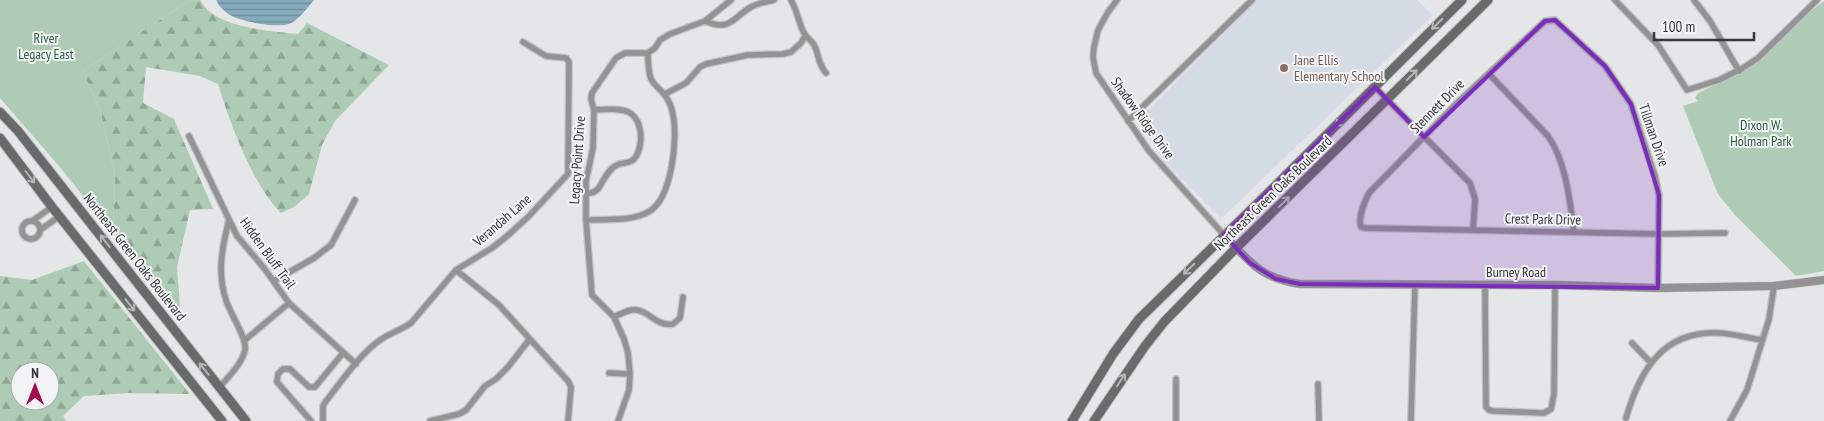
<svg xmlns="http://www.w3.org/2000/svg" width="1824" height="421" font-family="'PT Sans Narrow',sans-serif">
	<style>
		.built { fill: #d5dbe4 }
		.green { fill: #adcbb5 }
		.forest { fill: url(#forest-firs); fill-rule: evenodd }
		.water { fill: url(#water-rules) }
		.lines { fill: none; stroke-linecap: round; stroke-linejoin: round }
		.minor-casing { stroke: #c1c3c5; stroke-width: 8 }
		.tertiary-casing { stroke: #c1c3c5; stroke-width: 9 }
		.secondary-casing { stroke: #c1c3c5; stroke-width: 11 }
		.minor { stroke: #929392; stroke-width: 5.5 }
		.tertiary { stroke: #929392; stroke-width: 8 }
		.secondary { stroke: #696b6a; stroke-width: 9 }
		.oneway { stroke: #b4b6b6 }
		.marked { fill: #7b2cbf; fill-opacity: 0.2; stroke: #7b2cbf; stroke-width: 4; stroke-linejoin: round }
		.education-dot { fill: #8d6e63; stroke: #f2f3f5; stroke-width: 2 }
		.labels { text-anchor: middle; stroke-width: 4; stroke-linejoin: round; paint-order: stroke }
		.park-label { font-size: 14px; fill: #2d603f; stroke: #f2f3f5 }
		.education-label { font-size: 14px; fill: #785e54; stroke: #f2f3f5; text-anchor: start }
		.street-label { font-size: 14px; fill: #363738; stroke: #f2f3f5 }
	</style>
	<defs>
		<pattern id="forest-firs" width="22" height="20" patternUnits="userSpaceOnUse" patternTransform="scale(1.25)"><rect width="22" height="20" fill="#adcbb5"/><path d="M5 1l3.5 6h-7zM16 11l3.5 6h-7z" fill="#8ea694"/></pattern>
		<pattern id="water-rules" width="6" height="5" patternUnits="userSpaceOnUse" patternTransform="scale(1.25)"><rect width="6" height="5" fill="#85abbc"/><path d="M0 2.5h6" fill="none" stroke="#6e8c9a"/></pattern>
	</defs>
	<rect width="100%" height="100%" fill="#e4e6e8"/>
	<!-- built -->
	<path class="built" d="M1257 0H1417L1433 15 1221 219 1165 162 1137 121Z"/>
	<!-- green -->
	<path class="green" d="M0 0H190L83 71 101 113 115 176 113 233 59 166 0 98Z
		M1824 1V271L1796 276 1734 214 1718 194 1683 106 1698 101 1695 98 1698 93 1746 70 1759 61 1805 16Z"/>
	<!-- forest -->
	<path class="forest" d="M190 0H200C203 4 206 9 210 12 230 28 274 32 298 34L307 23 389 65 335 121 322 145 309 194 294 207 281 213C252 184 230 123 218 84L200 76 146 67 143 103 174 119 213 209 190 210 177 267 181 319 113 233 115 176 101 113 83 71Z
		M84 261 190 394 129 393 84 396 63 416 66 421H0V276L32 280ZM20 371H50V401H20Z"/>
	<!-- water -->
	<path class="water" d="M216 0H314C307 8 299 20 289 24 278 28 243 22 232 16 226 13 219 7 216 0Z"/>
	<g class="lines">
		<!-- minor casing -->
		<g class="minor-casing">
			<path id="minor" d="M791 0C797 10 798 21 804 33 806 37 811 40 814 45 820 55 816 61 826 73
				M1117 0 1108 12 1098 30 1094 47 1093 57 1096 73 1149 151 1224 235
				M1615 0 1658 45 1687 90 1719 80 1743 68 1758 58 1817 0
				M1694 0 1710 21 1739 71
				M705 21C731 32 732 18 751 7 758 3 767 2 774 0
				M1489 74 1548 136C1566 161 1570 202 1574 232
				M1375 87 1470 183 1475 199 1473 230
				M665 94 686 83 700 67 706 64 748 55 783 54 791 52 801 43 805 36
				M1128 121 1252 0
				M189 136 237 236 264 268 289 303 356 364
				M586 194 594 192 598 189C603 182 608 169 617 165 622 162 631 164 635 158 645 144 643 112 621 110 613 108 602 110 594 110
				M586 220C606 219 632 222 650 211 672 197 678 138 673 115 672 108 668 99 664 94 660 89 654 85 651 79 648 71 648 61 648 53
				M32 221 52 207
				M22 230a9 9 0 1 1 18 0a9 9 0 1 1-18 0Z
				M40 230 60 216
				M456 270 499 305 568 381 571 387 568 421
				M274 281 314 258 331 245 355 200
				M1485 285 1486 407 1489 410 1493 411 1544 413 1551 409 1554 394 1555 285
				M1658 288 1659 195 1655 176 1631 104 1605 66 1555 20 1545 21 1456 104 1369 193C1364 203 1358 216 1361 227L1366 228 1659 234 1725 233
				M614 317C620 314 626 311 632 310 648 308 655 327 673 324L680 318 683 297
				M245 340 289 303
				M1632 343 1651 363
				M609 373 630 374
				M1318 384 1319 421
				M219 388C228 377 242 364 245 350 247 337 230 314 226 300 217 273 222 247 229 220
				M1626 418C1640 370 1663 330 1720 333 1734 334 1749 338 1762 340
				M311 421 277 382 278 374 283 369H290L309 387H315L343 353
				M323 421V406L326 401C342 381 359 355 380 340 390 333 401 330 411 323L456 270 492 248 506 237 528 217 568 174 569 62 566 58 546 56 523 42
				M430 421 459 414 466 410 485 386 496 379 508 367 529 340
				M618 421 629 390 630 374 628 353 624 339 614 317 592 295 586 220V181L593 148 594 110 591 99 592 93 616 58 625 53H648L655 48 660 40 670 34 705 21 731 0
				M1176 421V379
				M1411 421 1415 284
				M1730 421 1747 390 1769 319 1774 286"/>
		</g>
		<!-- tertiary casing -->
		<g class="tertiary-casing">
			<path id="tertiary" d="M1224 235C1250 262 1260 278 1300 284L1555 285 1658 288 1774 286 1824 280"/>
		</g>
		<!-- secondary casing -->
		<g class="secondary-casing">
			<path id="secondary" d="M0 112 18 131 246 421
				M0 138 52 207 222 421
				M1072 421 1113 354 1139 319 1262 199 1462 0
				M1094 421 1145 346 1164 322 1236 248 1488 0"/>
		</g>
		<!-- minor -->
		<use href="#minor" class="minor"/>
		<!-- tertiary -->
		<use href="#tertiary" class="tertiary"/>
		<!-- secondary -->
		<use href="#secondary" class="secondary"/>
	</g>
	<!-- one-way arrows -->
	<defs><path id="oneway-shaft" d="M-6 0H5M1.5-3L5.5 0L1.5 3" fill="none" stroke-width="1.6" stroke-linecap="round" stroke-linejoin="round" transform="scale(1.25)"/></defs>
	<g class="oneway">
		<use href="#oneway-shaft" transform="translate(1437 24) rotate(135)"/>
		<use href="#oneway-shaft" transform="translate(1412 75) rotate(-45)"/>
		<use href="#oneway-shaft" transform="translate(1341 121) rotate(135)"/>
		<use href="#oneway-shaft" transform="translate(30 177) rotate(53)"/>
		<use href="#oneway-shaft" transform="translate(1284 202) rotate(-44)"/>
		<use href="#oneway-shaft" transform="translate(105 241) rotate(-128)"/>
		<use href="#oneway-shaft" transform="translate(1189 269) rotate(136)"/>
		<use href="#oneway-shaft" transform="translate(130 305) rotate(52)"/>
		<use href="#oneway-shaft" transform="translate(204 369) rotate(-128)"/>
		<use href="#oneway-shaft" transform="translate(1121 380) rotate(-57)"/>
	</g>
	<!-- marked area -->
	<path class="marked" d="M1555 20 1605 66 1631 104 1659 195 1658 288 1300 284 1276 279 1250 263 1224 235 1375 87 1424 137 1545 21Z"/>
	<!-- markers -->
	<circle class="education-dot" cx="1284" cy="68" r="5"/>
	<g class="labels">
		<!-- park labels -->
		<g class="park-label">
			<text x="46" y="43">River<tspan x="46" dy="16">Legacy East</tspan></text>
			<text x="1761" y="130">Dixon W.<tspan x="1761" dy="16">Holman Park</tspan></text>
		</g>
		<!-- education labels -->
		<g class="education-label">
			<text x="1294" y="65">Jane Ellis<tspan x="1294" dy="16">Elementary School</tspan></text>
		</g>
		<!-- street labels -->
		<g class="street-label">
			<text transform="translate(1437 106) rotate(-45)" y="5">Stennett Drive</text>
			<text transform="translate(1143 118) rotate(54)" y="5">Shadow Ridge Drive</text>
			<text transform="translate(1654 135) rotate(71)" y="5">Tillman Drive</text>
			<text transform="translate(577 160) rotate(-86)" y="5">Legacy Point Drive</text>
			<text transform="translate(1273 193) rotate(-44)" y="5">Northeast Green Oaks Boulevard</text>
			<text transform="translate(1543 219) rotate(1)" y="5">Crest Park Drive</text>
			<text transform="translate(502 220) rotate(-41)" y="5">Verandah Lane</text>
			<text transform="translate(268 253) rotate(54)" y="5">Hidden Bluff Trail</text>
			<text transform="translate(135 257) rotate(52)" y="5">Northeast Green Oaks Boulevard</text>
			<text x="1516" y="277">Burney Road</text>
		</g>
	</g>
	<!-- north arrow -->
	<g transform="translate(35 386)"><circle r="24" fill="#f2f3f5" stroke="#a7a8a9"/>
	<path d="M0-4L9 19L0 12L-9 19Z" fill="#a20c4e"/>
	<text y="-8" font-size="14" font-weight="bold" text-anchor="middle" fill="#363738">N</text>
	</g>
	<!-- scale -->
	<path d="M1654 32v8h100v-8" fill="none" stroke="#363738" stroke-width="2.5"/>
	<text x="1662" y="32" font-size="15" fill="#363738" stroke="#f2f3f5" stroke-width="4" paint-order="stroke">100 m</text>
</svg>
